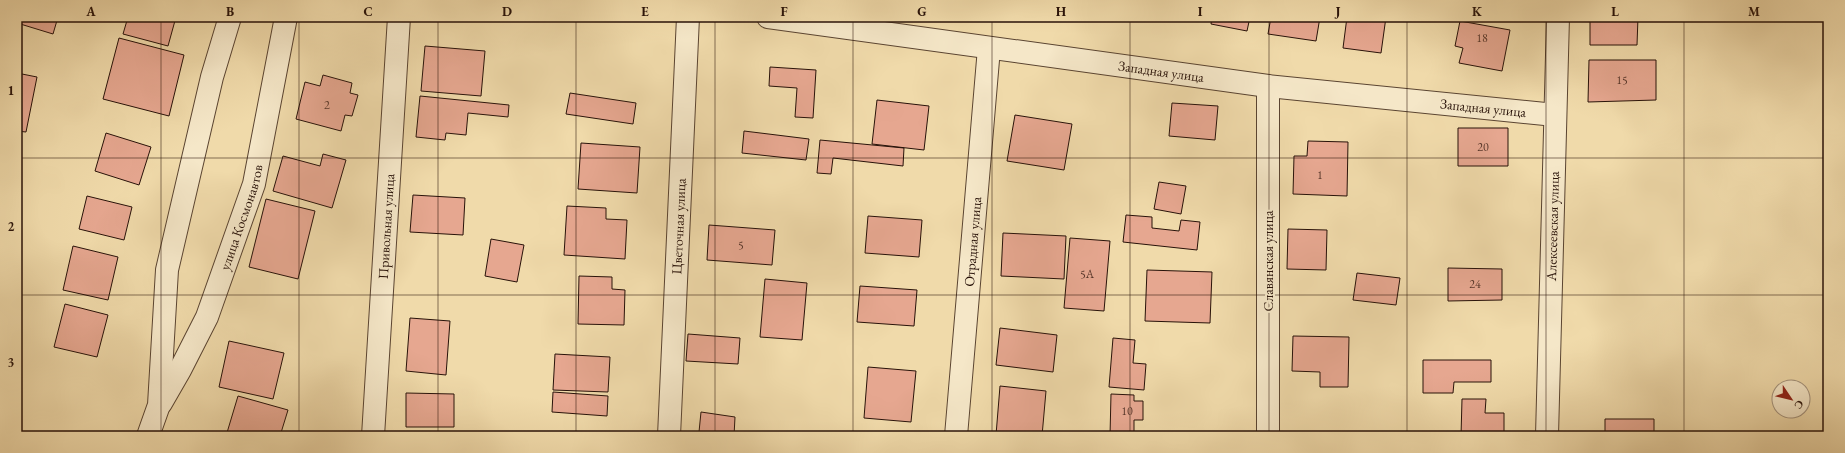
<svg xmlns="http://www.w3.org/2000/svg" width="1845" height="453" font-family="'EB Garamond',serif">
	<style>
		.building { fill: #e6a790; stroke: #281209 }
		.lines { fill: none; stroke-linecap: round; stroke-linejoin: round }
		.street-casing { stroke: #5a4431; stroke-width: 24 }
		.street { stroke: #f5e7c8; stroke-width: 22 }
		.grid { fill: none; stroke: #281209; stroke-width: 1; stroke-opacity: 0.55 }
		.labels { text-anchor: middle; stroke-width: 4; stroke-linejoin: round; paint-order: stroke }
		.number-label { font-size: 12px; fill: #58372b }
		.street-label { font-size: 14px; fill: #281209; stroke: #f5e7c8 }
		.neatline { fill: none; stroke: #281209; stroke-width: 1.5 }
		.grid-label { font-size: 13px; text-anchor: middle; font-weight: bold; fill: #281209 }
	</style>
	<rect width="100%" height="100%" fill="#f0daaa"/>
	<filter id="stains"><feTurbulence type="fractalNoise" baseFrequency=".005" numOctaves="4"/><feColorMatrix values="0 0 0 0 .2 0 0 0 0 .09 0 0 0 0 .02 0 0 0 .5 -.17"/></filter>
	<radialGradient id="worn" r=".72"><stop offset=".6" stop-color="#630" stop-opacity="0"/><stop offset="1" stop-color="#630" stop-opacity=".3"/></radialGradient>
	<!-- building -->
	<path class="building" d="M17 17H58L53 34 17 23Z
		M128 17H176L168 46 123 34Z
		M1212 17H1250L1247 31 1211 24Z
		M1271 17H1320L1316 41 1268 34Z
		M1347 17H1386L1381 53 1343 48Z
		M1590 17H1638L1637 45H1590Z
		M1460 21 1510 30 1502 71 1459 63 1463 48 1455 46Z
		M119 38 184 55 169 116 103 99Z
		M425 46 485 51 481 96 421 91Z
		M1589 60H1656V100L1588 102Z
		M770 67 816 70 813 118 795 117 797 88 769 86Z
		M17 73 37 77 26 132 17 131Z
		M323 75 352 83 350 93 358 95 352 116 345 115 341 131 296 119 305 82 320 86Z
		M570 93 636 103 633 124 566 114Z
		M420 96 509 105 508 117 468 113 466 135 446 133 445 140 416 137Z
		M877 100 929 106 924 150 872 144Z
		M1172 103 1218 106 1215 140 1169 136Z
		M1015 115 1072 124 1064 170 1007 161Z
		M1458 128H1508V166H1458Z
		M744 131 809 139 806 160 742 153Z
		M106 133 151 147 139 185 95 171Z
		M820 140 904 148 903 166 833 158 831 174 817 173Z
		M1308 141 1348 142 1347 196 1293 194 1294 156H1307Z
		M581 143 640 147 637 193 578 189Z
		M323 154 346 160 332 208 273 191 283 156 320 166Z
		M1159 182 1186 186 1181 214 1154 209Z
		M413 195 465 198 463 235 410 232Z
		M87 196 132 207 124 240 79 229Z
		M266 199 315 211 298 279 249 267Z
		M567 206 606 208V219L627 220 625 259 564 255Z
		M1126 215 1152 217V228L1179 231 1181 220 1200 222 1197 250 1123 242Z
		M868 216 922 220 919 257 865 253Z
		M709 225 775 230 772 265 707 260Z
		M1288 229 1327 230 1326 270 1287 269Z
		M1003 233 1066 236 1064 279 1001 276Z
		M1070 238 1110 241 1104 311 1064 308Z
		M491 239 524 245 517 282 485 276Z
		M73 246 118 257 108 300 63 290Z
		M1448 268 1502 269V300L1448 301Z
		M1147 270 1212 272 1210 323 1145 321Z
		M1357 273 1400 278 1396 305 1353 300Z
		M579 276 612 277V289L625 290 624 325 578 324Z
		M765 279 807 283 802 340 760 337Z
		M860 286 917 290 914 326 857 322Z
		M65 304 108 315 97 357 54 347Z
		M410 318 450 321 446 375 406 371Z
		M1000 328 1057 335 1053 372 996 365Z
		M688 334 740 338 738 364 686 361Z
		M1293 336 1349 337 1348 387H1320V372L1292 371Z
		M1113 338 1135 340 1133 363 1146 364 1144 390 1109 387Z
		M229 341 284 353 273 399 219 387Z
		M555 354 610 357 608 392 553 390Z
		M1423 360H1491V382H1454L1453 393H1423Z
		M868 367 916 371 911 422 864 418Z
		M1000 386 1046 391 1042 436 996 435Z
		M553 392 608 396 607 416 552 412Z
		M406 393 454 394V427H406Z
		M1111 394 1134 395V401H1143V420H1134V436H1110Z
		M238 396 288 410 280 436H226Z
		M1462 399H1486L1485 413H1504V436H1461Z
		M701 412 735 417 734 436H706V432H699Z
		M1605 419H1654V436H1605Z"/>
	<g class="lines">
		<!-- street casing -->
		<g class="street-casing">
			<g id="street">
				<path id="s1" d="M768 17 1268 86 1555 115"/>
				<path d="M1268 86V436"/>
				<path id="s2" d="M161 403 180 370 207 317 254 184 286 17"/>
				<path d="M148 436 159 405 167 270 212 77 230 17"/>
				<path id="s3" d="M373 436 399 17"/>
				<path id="s4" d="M669 436 688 17"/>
				<path id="s5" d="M956 436 989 48"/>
				<path id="s6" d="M1547 436 1558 17"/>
			</g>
		</g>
		<!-- street -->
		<use href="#street" class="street"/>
	</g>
	<!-- grid -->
	<path class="grid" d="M161 17V436M299 17V436M438 17V436M576 17V436M715 17V436M853 17V436M992 17V436M1130 17V436M1269 17V436M1407 17V436M1546 17V436M1684 17V436M17 158H1828M17 295H1828"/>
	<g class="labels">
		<!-- number labels -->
		<g class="number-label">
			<text x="1482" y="42">18</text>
			<text x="1622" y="84">15</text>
			<text x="327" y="109">2</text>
			<text x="1483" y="151">20</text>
			<text x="1320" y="179">1</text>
			<text x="741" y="249">5</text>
			<text x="1087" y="278">5А</text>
			<text x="1475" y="288">24</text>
			<text x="1127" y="415">10</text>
		</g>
		<!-- street labels -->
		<g class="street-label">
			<text dy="5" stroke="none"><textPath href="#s1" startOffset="397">Западная улица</textPath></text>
			<text dy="5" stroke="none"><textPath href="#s1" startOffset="721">Западная улица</textPath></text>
			<text dy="5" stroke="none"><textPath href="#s2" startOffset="203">улица Космонавтов</textPath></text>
			<text dy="5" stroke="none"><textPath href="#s3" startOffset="210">Привольная улица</textPath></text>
			<text dy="5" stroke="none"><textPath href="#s4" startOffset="210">Цветочная улица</textPath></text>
			<text dy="5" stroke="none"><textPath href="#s6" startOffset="210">Алексеевская улица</textPath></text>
			<text dy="5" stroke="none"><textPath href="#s5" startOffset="195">Отрадная улица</textPath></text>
			<text transform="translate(1268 261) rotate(-90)" y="5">Славянская улица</text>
		</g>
	</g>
	<!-- margin -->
	<rect width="1845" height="453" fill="none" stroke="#f0daaa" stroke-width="44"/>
	<!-- north arrow -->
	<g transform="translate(1791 399) rotate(125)"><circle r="19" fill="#f5e7c8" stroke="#a3927c"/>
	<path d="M0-3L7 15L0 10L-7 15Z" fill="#8f2418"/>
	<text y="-6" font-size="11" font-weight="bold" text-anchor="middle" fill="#281209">С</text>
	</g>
	<rect x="22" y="22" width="1801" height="409" class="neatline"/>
	<g class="grid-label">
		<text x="91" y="16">A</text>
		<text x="230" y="16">B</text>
		<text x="368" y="16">C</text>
		<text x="507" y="16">D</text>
		<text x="645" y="16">E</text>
		<text x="784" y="16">F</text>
		<text x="922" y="16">G</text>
		<text x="1061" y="16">H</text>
		<text x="1200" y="16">I</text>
		<text x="1338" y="16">J</text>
		<text x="1477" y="16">K</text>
		<text x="1615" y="16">L</text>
		<text x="1754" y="16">M</text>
		<text x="11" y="95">1</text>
		<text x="11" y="231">2</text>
		<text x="11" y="367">3</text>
	</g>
	<rect width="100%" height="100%" filter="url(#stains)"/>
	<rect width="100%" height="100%" fill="url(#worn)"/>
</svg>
